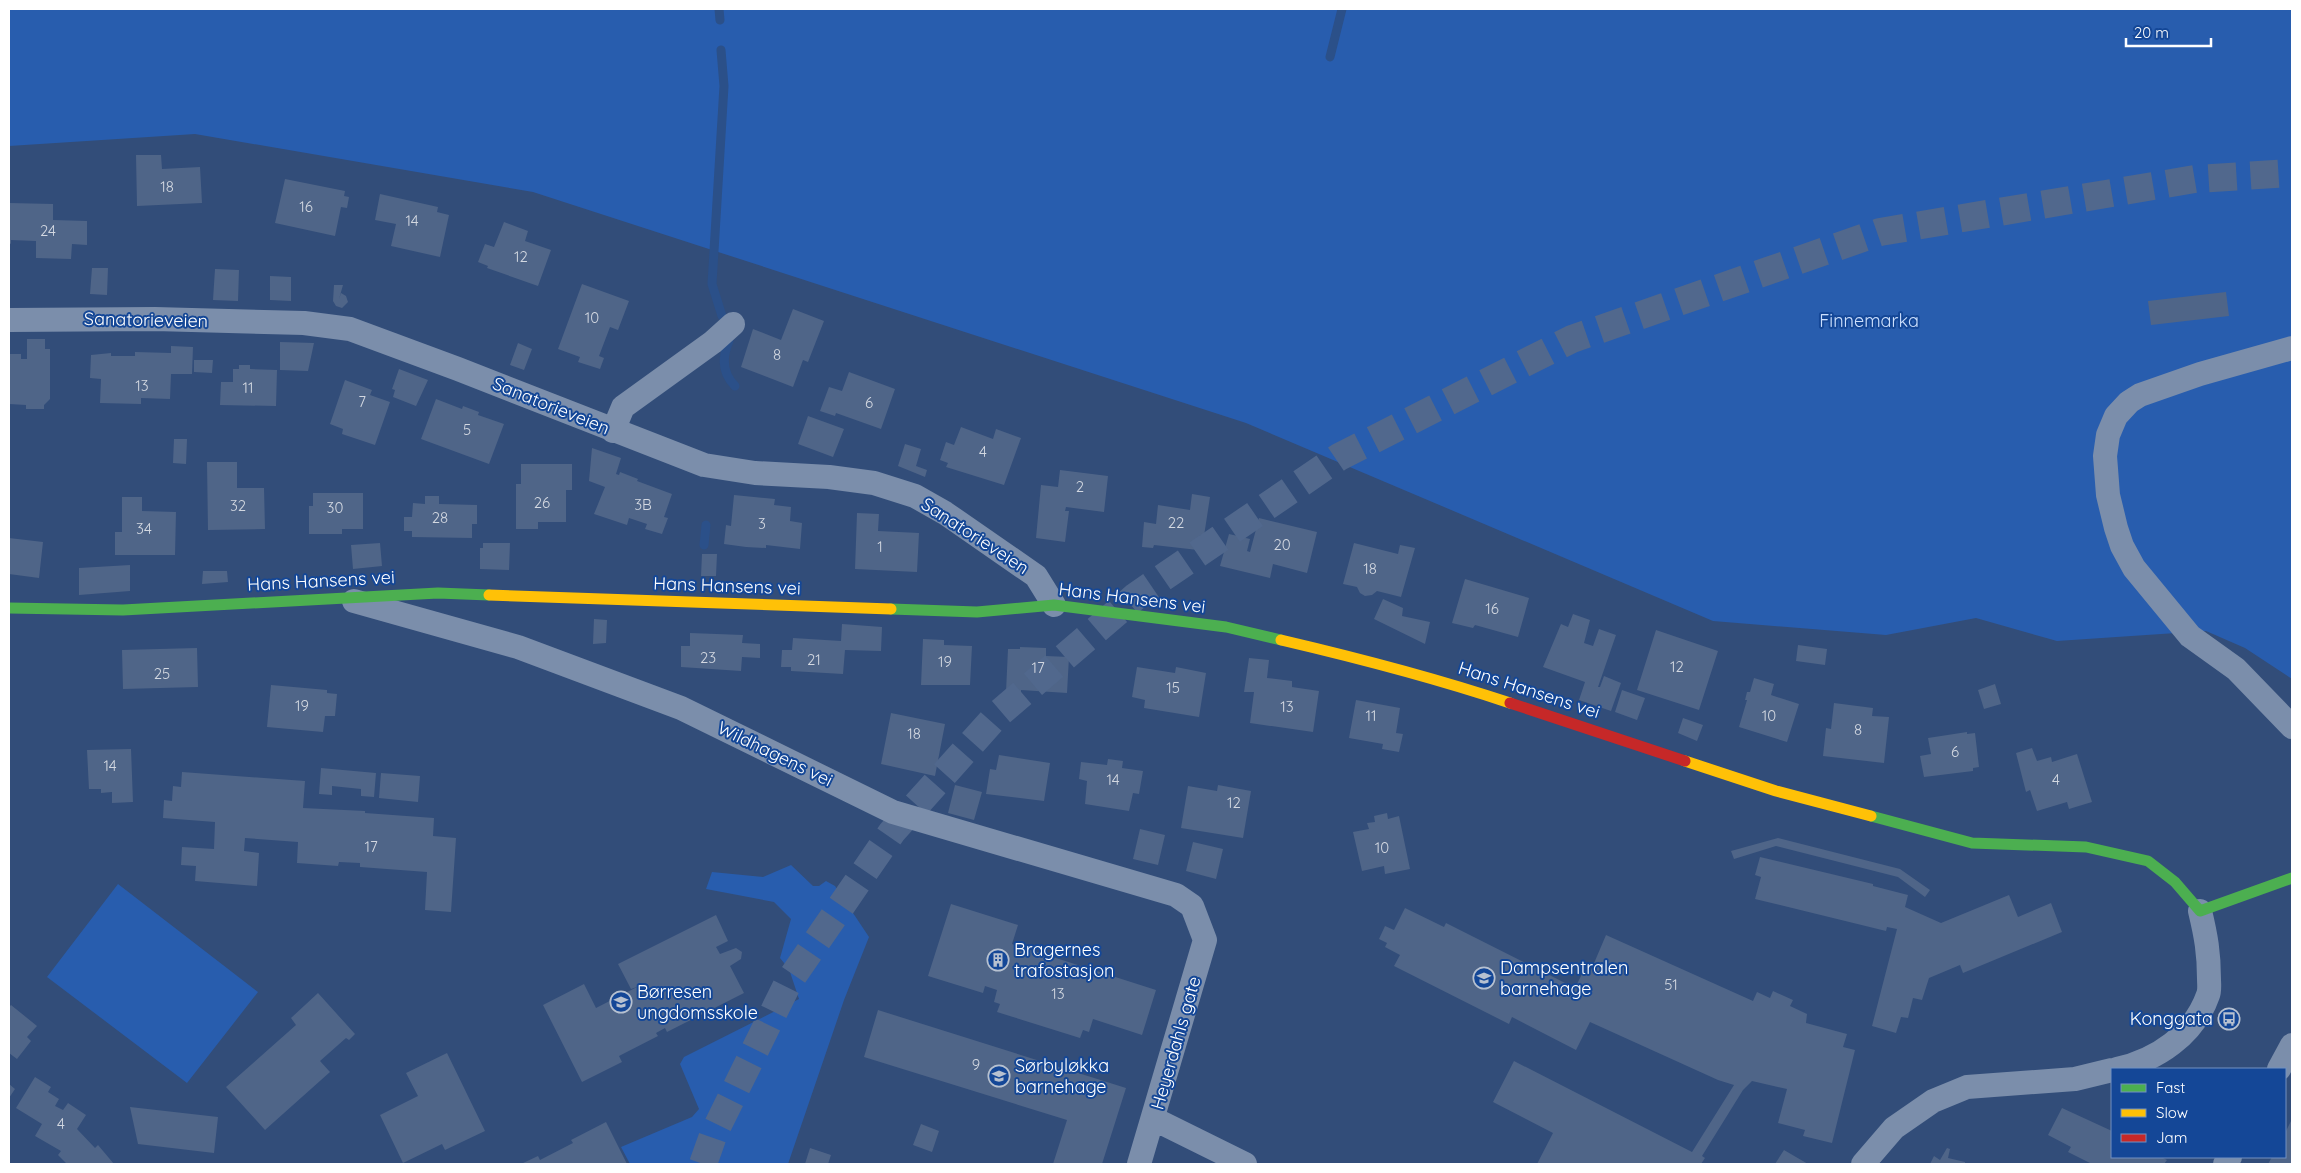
<svg xmlns="http://www.w3.org/2000/svg" width="2301" height="1173" font-family="Quicksand,sans-serif">
	<style>
		.green { fill: #285dae }
		.lines { fill: none; stroke-linecap: round; stroke-linejoin: round }
		.stream { stroke: #2b5089; stroke-width: 9 }
		.building { fill: #4f6588 }
		.primary-tunnel { stroke: #51688d; stroke-width: 28; stroke-dasharray: 28 14; stroke-linecap: butt }
		.street { stroke: #7b8eab; stroke-width: 24 }
		.fast { stroke: #4caf50; stroke-width: 11 }
		.slow { stroke: #ffc107; stroke-width: 11 }
		.jam { stroke: #c62828; stroke-width: 11 }
		.labels { text-anchor: middle; stroke-width: 4; stroke-linejoin: round; paint-order: stroke }
		.number-label { font-size: 15px; fill: #d3d8e1 }
		.street-label { font-size: 18px; fill: #fff; stroke: #144797 }
		.park-label { font-size: 18px; fill: #cde0fd; stroke: #144797 }
		.poi-label { font-size: 18px; fill: #fff; stroke: #144797; text-anchor: start }
	</style>
	<rect width="100%" height="100%" fill="#324d79"/>
	<!-- green -->
	<path class="green" d="M9 9H2292V679L2245 648 2206 631 2057 641 1976 618 1886 635 1713 621 1246 423 533 192 195 134 9 146Z
		M791 865 813 886H819L826 881 835 886 869 937 844 1000 788 1164H630L621 1147 692 1117 699 1109 680 1064 684 1057 799 999 789 969 780 958 791 919 774 902 706 889 712 872 763 877Z
		M118 884 258 992 187 1083 47 977Z"/>
	<g class="lines">
		<!-- stream -->
		<path class="stream" d="M719 9 720 20
			M721 50 724 86 712 284 722 316
			M1330 57 1342 9
			M729 341C722 357 722 373 735 386
			M704 545 706 525"/>
	</g>
	<!-- building -->
	<path class="building" d="M136 155H161L162 169 200 167 202 203 137 206Z
		M285 179 345 191 344 196 349 197 347 208 341 207 335 236 275 223Z
		M380 194 438 207 437 212 449 215 440 257 391 246 396 224 375 220Z
		M9 203 53 204V220L87 221V245L72 244 71 259 36 258V241L11 240V244L9 243Z
		M504 222 528 231 525 241 551 250 538 286 487 268 488 266 478 262 485 244 494 247Z
		M92 268H108L107 295 90 294Z
		M215 269 239 270 238 301 213 300Z
		M270 276 291 277V301L270 300Z
		M582 284 629 301 618 330 610 327 599 356 604 358 600 369 578 362 580 357 558 349Z
		M334 285H343L339 299 341 293 346 296 348 302 342 308 336 306 333 301Z
		M2226 292 2229 316 2151 325 2148 301Z
		M793 309 824 321 808 362 803 360 793 387 741 367 753 329 781 340Z
		M27 339H45V349H50V399L44 405V409H26V405L9 404V354H21V359H27Z
		M280 342 314 343 308 371 280 370Z
		M518 343 532 349 524 370 510 365Z
		M171 346 193 347 192 374H171L170 399 141 398V404L100 403 101 379 90 378 91 355 111 353V356H135V352L171 353Z
		M194 360H213L212 373 194 372Z
		M239 365H250V369L277 370 276 406 220 405 221 382H233V369H239Z
		M399 369 428 380 416 406 393 397 395 390 392 389Z
		M849 372 895 389 881 429 836 413 835 416 820 411 829 387 842 391Z
		M345 380 372 390 370 395 390 402 375 445 342 434 343 429 330 424Z
		M436 399 462 409 463 406 479 412 478 415 504 424 489 464 421 439Z
		M808 416 844 429 833 457 798 444Z
		M961 427 993 439 996 429 1021 438 1004 485 946 467 948 463 940 460 946 442 954 445Z
		M174 439H187L186 464 173 463Z
		M905 444 921 449 916 466 927 470 925 477 898 466Z
		M592 448 621 458 616 474 619 475 620 472 638 479 637 481 672 494 664 517 668 518 662 534 645 529 647 524 629 518 627 525 594 514 605 487 589 481Z
		M207 462H237V488H264L265 529 208 530Z
		M521 464H572V490H566V522H538V529H516V484H521Z
		M1060 470 1108 476 1104 512 1066 507 1065 511H1069L1065 542 1036 538 1041 485 1058 487Z
		M313 493H363V529H342V534H309V506H313Z
		M1192 494 1210 497 1204 536 1200 535 1198 550 1154 545 1153 548 1142 547 1144 522 1156 524 1158 505 1190 510Z
		M734 495 775 499 774 505 791 507 790 521 802 523 800 549 766 545V548L746 547 724 544 726 525 731 526Z
		M425 496H439V504L477 505V524H472V538L412 537V531H404V517H412L413 503 425 504Z
		M122 497H142V511L176 512 175 555H115V532H122Z
		M857 513 879 514 878 531 919 533 917 572 855 569Z
		M1259 518 1317 532 1307 573 1273 564 1270 578 1220 566 1229 534 1250 539 1247 551 1250 552Z
		M9 538 43 542 39 578 9 574Z
		M380 543 382 566 353 569 351 545Z
		M483 543H510L509 570 480 569V548H483Z
		M1354 543 1398 554 1400 545 1415 548 1401 597 1377 591 1372 595 1365 596 1360 593 1357 587 1343 584Z
		M702 554H717L716 576H701Z
		M130 565V591L79 595V568Z
		M203 571H227L228 582 202 584Z
		M1465 579 1529 598 1518 637 1475 625 1473 628 1452 623Z
		M1383 599 1403 608 1402 616 1430 622 1425 644 1374 619Z
		M1573 614 1590 620 1584 643 1593 646 1599 629 1616 635 1598 687H1600L1604 676 1621 683 1611 711 1579 700 1585 682 1543 667 1561 624 1568 627Z
		M594 619 607 620 606 643 593 644Z
		M842 624 882 627 881 651 845 650 843 674 791 671V667H781L782 650H792L793 638 841 641Z
		M1656 630 1718 651 1699 710 1637 690Z
		M690 633 743 635 742 643 760 644V658L742 657 741 671 681 667V646H690Z
		M923 639 944 640V645L972 646 970 685H921Z
		M1798 645 1827 649 1825 665 1796 661Z
		M1020 647 1046 648V656L1069 657 1067 693 1021 690V692H1006L1008 649H1020Z
		M197 648 198 687 123 689 122 650Z
		M1249 658 1269 660 1267 678 1292 681V687L1319 691 1313 732 1250 723 1254 692H1244Z
		M1137 667 1175 673 1176 667 1206 673 1199 717 1144 708 1145 700 1132 697Z
		M1754 678 1774 684 1771 695 1799 704 1787 742 1739 727 1747 700H1745L1747 692H1750Z
		M1995 684 2001 704 1984 709 1978 690Z
		M271 685 327 690V693L337 694 335 716H325L323 732 267 727Z
		M1622 690 1645 698 1637 720 1615 712Z
		M1356 700 1400 708 1396 733 1403 734 1399 752 1382 749 1383 744 1349 738Z
		M1834 703 1873 708 1872 716 1889 717 1884 763 1823 756 1826 728 1831 729Z
		M891 713 945 724 935 776 881 764Z
		M1683 718 1703 725 1697 741 1678 733Z
		M1967 732V734L1975 733 1979 767 1973 768V771L1924 777 1920 756 1931 754 1928 738Z
		M2032 748 2037 761 2051 757 2052 762 2077 754 2092 802 2069 809 2067 802 2037 811 2030 790 2026 792 2016 753Z
		M131 749 133 802 112 803V792L101 793V789H89L87 750Z
		M999 755 1050 763 1044 801 986 794 990 769 996 770Z
		M1108 759 1123 761 1122 768 1143 771 1139 794 1133 793 1129 811 1085 804 1087 781 1079 779 1081 762 1107 765Z
		M321 768 376 773 374 797 361 796V789L332 786V795L319 794Z
		M182 772 305 781 303 808 365 811V813L434 818 433 836 456 838 451 912 425 910 427 872 360 867V863L339 862 338 866 297 863 298 842 245 838 244 851 259 853 257 886 195 881 196 866 181 865 182 847 214 849 215 822 163 818 164 800 172 801 173 786 181 787Z
		M381 773 420 776 418 802 379 798Z
		M955 785 982 792 974 820 948 813Z
		M1218 785 1251 791 1243 838 1181 828 1188 786 1217 791Z
		M1387 813 1388 819 1399 816 1410 869 1385 874 1384 866 1362 871 1353 832 1369 829 1367 823 1375 822 1374 816Z
		M1140 829 1165 835 1158 865 1133 859Z
		M1778 838 1900 869 1930 890 1925 897 1898 877 1776 846 1734 859 1731 851Z
		M1193 842 1223 849 1216 879 1186 871Z
		M1760 857 1873 884V886L1908 895 1905 907 1941 923 2009 895 2018 917 2051 903 2062 932 1963 973 1960 965 1929 978 1922 1000 1913 998 1908 1018 1901 1017 1896 1033 1872 1026 1897 929 1887 927 1886 931 1755 899 1761 877 1755 875Z
		M951 904 1018 925 1012 944 1156 990 1142 1035 1093 1019 1089 1032 1083 1030 1080 1038 997 1012 1000 1004 994 1002 997 990 985 986 983 993 928 976Z
		M1405 908 1444 927 1446 923 1575 988 1583 972 1589 975 1606 935 1753 1001 1757 992 1770 998 1773 991 1793 1000 1790 1006 1807 1014 1806 1023 1847 1034 1843 1047 1855 1050 1832 1143 1803 1136 1805 1130 1778 1123 1787 1089 1752 1081 1743 1090 1702 1156 1705 1158 1701 1164H1537L1553 1133 1493 1102 1514 1061 1692 1152 1734 1085 1718 1080 1590 1022 1576 1050 1512 1017 1509 1024 1394 966 1400 955 1385 947 1387 943 1379 939 1385 926 1394 930Z
		M716 915 728 941 716 947 720 954 736 948 742 952 741 959 730 966 744 993 667 1032 665 1028 656 1033 658 1036 619 1056 622 1062 582 1082 543 1005 584 984 596 1008 637 987 631 989 618 964Z
		M318 993 355 1034 349 1040 346 1038 320 1061 330 1072 265 1130 226 1087 296 1025 291 1018Z
		M11 1005 37 1026 27 1037 31 1041 17 1059 9 1053V1007Z
		M878 1010 1126 1088 1102 1164H1053L1067 1120 864 1057Z
		M447 1053 485 1131 445 1150 442 1144 403 1163 380 1115 418 1096 406 1073Z
		M35 1077 51 1087 48 1092 59 1099 55 1106 63 1110 68 1103 86 1115 77 1129 95 1148 98 1145 114 1164H67L58 1155 61 1151 35 1136 42 1124 16 1108Z
		M9 1084 15 1089 9 1098Z
		M130 1107 218 1117 214 1153 138 1144Z
		M2062 1108 2112 1131V1157H2161L2167 1160 2164 1164H2092L2068 1152 2071 1147 2048 1135Z
		M2292 1119V1164H2268L2272 1157H2285V1133Z
		M606 1122 627 1164H521L538 1156 540 1160 573 1143 571 1140Z
		M921 1124 939 1131 932 1152 913 1145Z
		M810 1148 831 1155 828 1164H805Z
		M1947 1148 1950 1149 1948 1158 1965 1162V1164H1930L1934 1156 1940 1160Z
		M1784 1150 1808 1164H1775Z"/>
	<g class="lines">
		<!-- primary-tunnel -->
		<path class="primary-tunnel" d="M703 1164 714 1133 788 983 892 832 997 715 1136 596 1339 457 1572 339 1880 232 2195 179 2292 173"/>
		<!-- street -->
		<path class="street" d="M9 320 155 319 304 323 350 329 458 369 704 465 755 473 829 477 874 483 915 496 945 513 1036 576 1054 605
			M2292 348 2200 374 2140 395 2129 402 2116 416 2108 435 2105 456 2108 495 2116 528 2122 546 2134 568 2190 636 2236 669 2292 727
			M613 431 623 407 713 342 733 324
			M354 601 518 647 681 708 893 812 1176 895 1192 906 1205 940 1139 1164
			M2117 1069C2157 1060 2194 1035 2208 995 2210 990 2209 984 2209 979 2209 953 2206 936 2200 911
			M2279 1069 2292 1045
			M1154 1119 1245 1164
			M1863 1164 1894 1128 1933 1101 1967 1087 2075 1079 2112 1070
			M2225 1164 2230 1157"/>
		<!-- fast -->
		<path class="fast" d="M9 608 123 610 438 593 489 595
			M891 609 977 612 1054 605 1226 627 1281 640
			M1871 816 1972 843 2086 847 2148 861 2175 882 2200 911 2292 878"/>
		<!-- slow -->
		<path class="slow" d="M489 595 891 609
			M1281 640C1358 658 1435 678 1510 703
			M1685 761 1776 791 1871 816"/>
		<!-- jam -->
		<path class="jam" d="M1510 703 1685 761"/>
	</g>
	<!-- icons -->
	<defs>
		<g id="building-ring" transform="scale(1.125)"><circle r="9.5" fill="#144797" stroke="#b7c1d0" stroke-width="1.5"/><path d="M-4-6H4V6H1V3H-1V6H-4ZM-2.5-4.3h1.7v1.8h-1.7ZM.8-4.3h1.7v1.8H.8ZM-2.5-1h1.7V.8h-1.7ZM.8-1h1.7V.8H.8Z" fill="#b7c1d0"/></g>
		<g id="school-ring" transform="scale(1.125)"><circle r="9.5" fill="#144797" stroke="#b7c1d0" stroke-width="1.5"/><path d="M0-5L7-2L0 1L-7-2ZM-4 1L0 2.5L4 1V4Q0 6-4 4Z" fill="#b7c1d0"/></g>
		<g id="bus-ring" transform="scale(1.125)"><circle r="9.5" fill="#144797" stroke="#b7c1d0" stroke-width="1.5"/><path d="M-5-6H5V4H4V6H2V4H-2V6H-4V4H-5ZM-3.5-4V0h7V-4ZM-3.5 1.2v1.5H-2V1.2ZM2 1.2v1.5H3.5V1.2Z" fill="#b7c1d0"/></g>
	</defs>
	<g fill-rule="evenodd">
		<use href="#building-ring" x="998" y="960"/>
		<use href="#school-ring" x="1484" y="978"/>
		<use href="#school-ring" x="621" y="1002"/>
		<use href="#bus-ring" x="2229" y="1019"/>
		<use href="#school-ring" x="999" y="1076"/>
	</g>
	<g class="labels">
		<!-- number labels -->
		<g class="number-label">
			<text x="167" y="192">18</text>
			<text x="306" y="212">16</text>
			<text x="412" y="226">14</text>
			<text x="48" y="236">24</text>
			<text x="521" y="262">12</text>
			<text x="592" y="323">10</text>
			<text x="777" y="360">8</text>
			<text x="142" y="391">13</text>
			<text x="248" y="393">11</text>
			<text x="362" y="407">7</text>
			<text x="869" y="408">6</text>
			<text x="467" y="435">5</text>
			<text x="983" y="457">4</text>
			<text x="1080" y="492">2</text>
			<text x="542" y="508">26</text>
			<text x="643" y="510">3B</text>
			<text x="238" y="511">32</text>
			<text x="335" y="513">30</text>
			<text x="440" y="523">28</text>
			<text x="1176" y="528">22</text>
			<text x="762" y="529">3</text>
			<text x="144" y="534">34</text>
			<text x="1282" y="550">20</text>
			<text x="880" y="552">1</text>
			<text x="1370" y="574">18</text>
			<text x="1492" y="614">16</text>
			<text x="708" y="663">23</text>
			<text x="814" y="665">21</text>
			<text x="945" y="667">19</text>
			<text x="1677" y="672">12</text>
			<text x="1038" y="673">17</text>
			<text x="162" y="679">25</text>
			<text x="1173" y="693">15</text>
			<text x="302" y="711">19</text>
			<text x="1287" y="712">13</text>
			<text x="1371" y="721">11</text>
			<text x="1769" y="721">10</text>
			<text x="1858" y="735">8</text>
			<text x="914" y="739">18</text>
			<text x="1955" y="757">6</text>
			<text x="110" y="771">14</text>
			<text x="1113" y="785">14</text>
			<text x="2056" y="785">4</text>
			<text x="1234" y="808">12</text>
			<text x="371" y="852">17</text>
			<text x="1382" y="853">10</text>
			<text x="1671" y="990">51</text>
			<text x="1058" y="999">13</text>
			<text x="976" y="1070">9</text>
			<text x="61" y="1129">4</text>
		</g>
		<!-- street labels -->
		<g class="street-label">
			<text transform="translate(146 320) rotate(1)" y="6">Sanatorieveien</text>
			<text transform="translate(551 406) rotate(22)" y="6">Sanatorieveien</text>
			<text transform="translate(975 536) rotate(33)" y="6">Sanatorieveien</text>
			<text transform="translate(321 581) rotate(-3)" y="6">Hans Hansens vei</text>
			<text transform="translate(727 586) rotate(2)" y="6">Hans Hansens vei</text>
			<text transform="translate(1132 598) rotate(7)" y="6">Hans Hansens vei</text>
			<text transform="translate(1529 690) rotate(18)" y="6">Hans Hansens vei</text>
			<text transform="translate(775 754) rotate(26)" y="6">Wildhagens vei</text>
			<text transform="translate(1176 1043) rotate(-74)" y="6">Heyerdahls gate</text>
		</g>
		<!-- park labels -->
		<g class="park-label">
			<text x="1869" y="327">Finnemarka</text>
		</g>
		<!-- poi labels -->
		<g class="poi-label">
			<text x="1014" y="956">Bragernes<tspan x="1014" dy="21">trafostasjon</tspan></text>
			<text x="1500" y="974">Dampsentralen<tspan x="1500" dy="21">barnehage</tspan></text>
			<text x="637" y="998">Børresen<tspan x="637" dy="21">ungdomsskole</tspan></text>
			<text x="2213" y="1025" text-anchor="end">Konggata</text>
			<text x="1015" y="1072">Sørbyløkka<tspan x="1015" dy="21">barnehage</tspan></text>
		</g>
	</g>
	<!-- border -->
	<rect width="2301" height="1173" fill="none" stroke="#ffffff" stroke-width="20"/>
	<!-- legend -->
	<rect x="2111" y="1068" width="175" height="90" fill="#144797" stroke="#7291c1"/>
	<rect x="2121" y="1084" width="25" height="8" fill="#4caf50" stroke="#7291c1"/>
	<text x="2156" y="1093" font-size="15" fill="#ffffff">Fast</text>
	<rect x="2121" y="1109" width="25" height="8" fill="#ffc107" stroke="#7291c1"/>
	<text x="2156" y="1118" font-size="15" fill="#ffffff">Slow</text>
	<rect x="2121" y="1134" width="25" height="8" fill="#c62828" stroke="#7291c1"/>
	<text x="2156" y="1143" font-size="15" fill="#ffffff">Jam</text>
	<!-- scale -->
	<path d="M2126 38v8h85v-8" fill="none" stroke="#ffffff" stroke-width="2.5"/>
	<text x="2134" y="38" font-size="15" fill="#ffffff" stroke="#144797" stroke-width="4" paint-order="stroke">20 m</text>
</svg>
